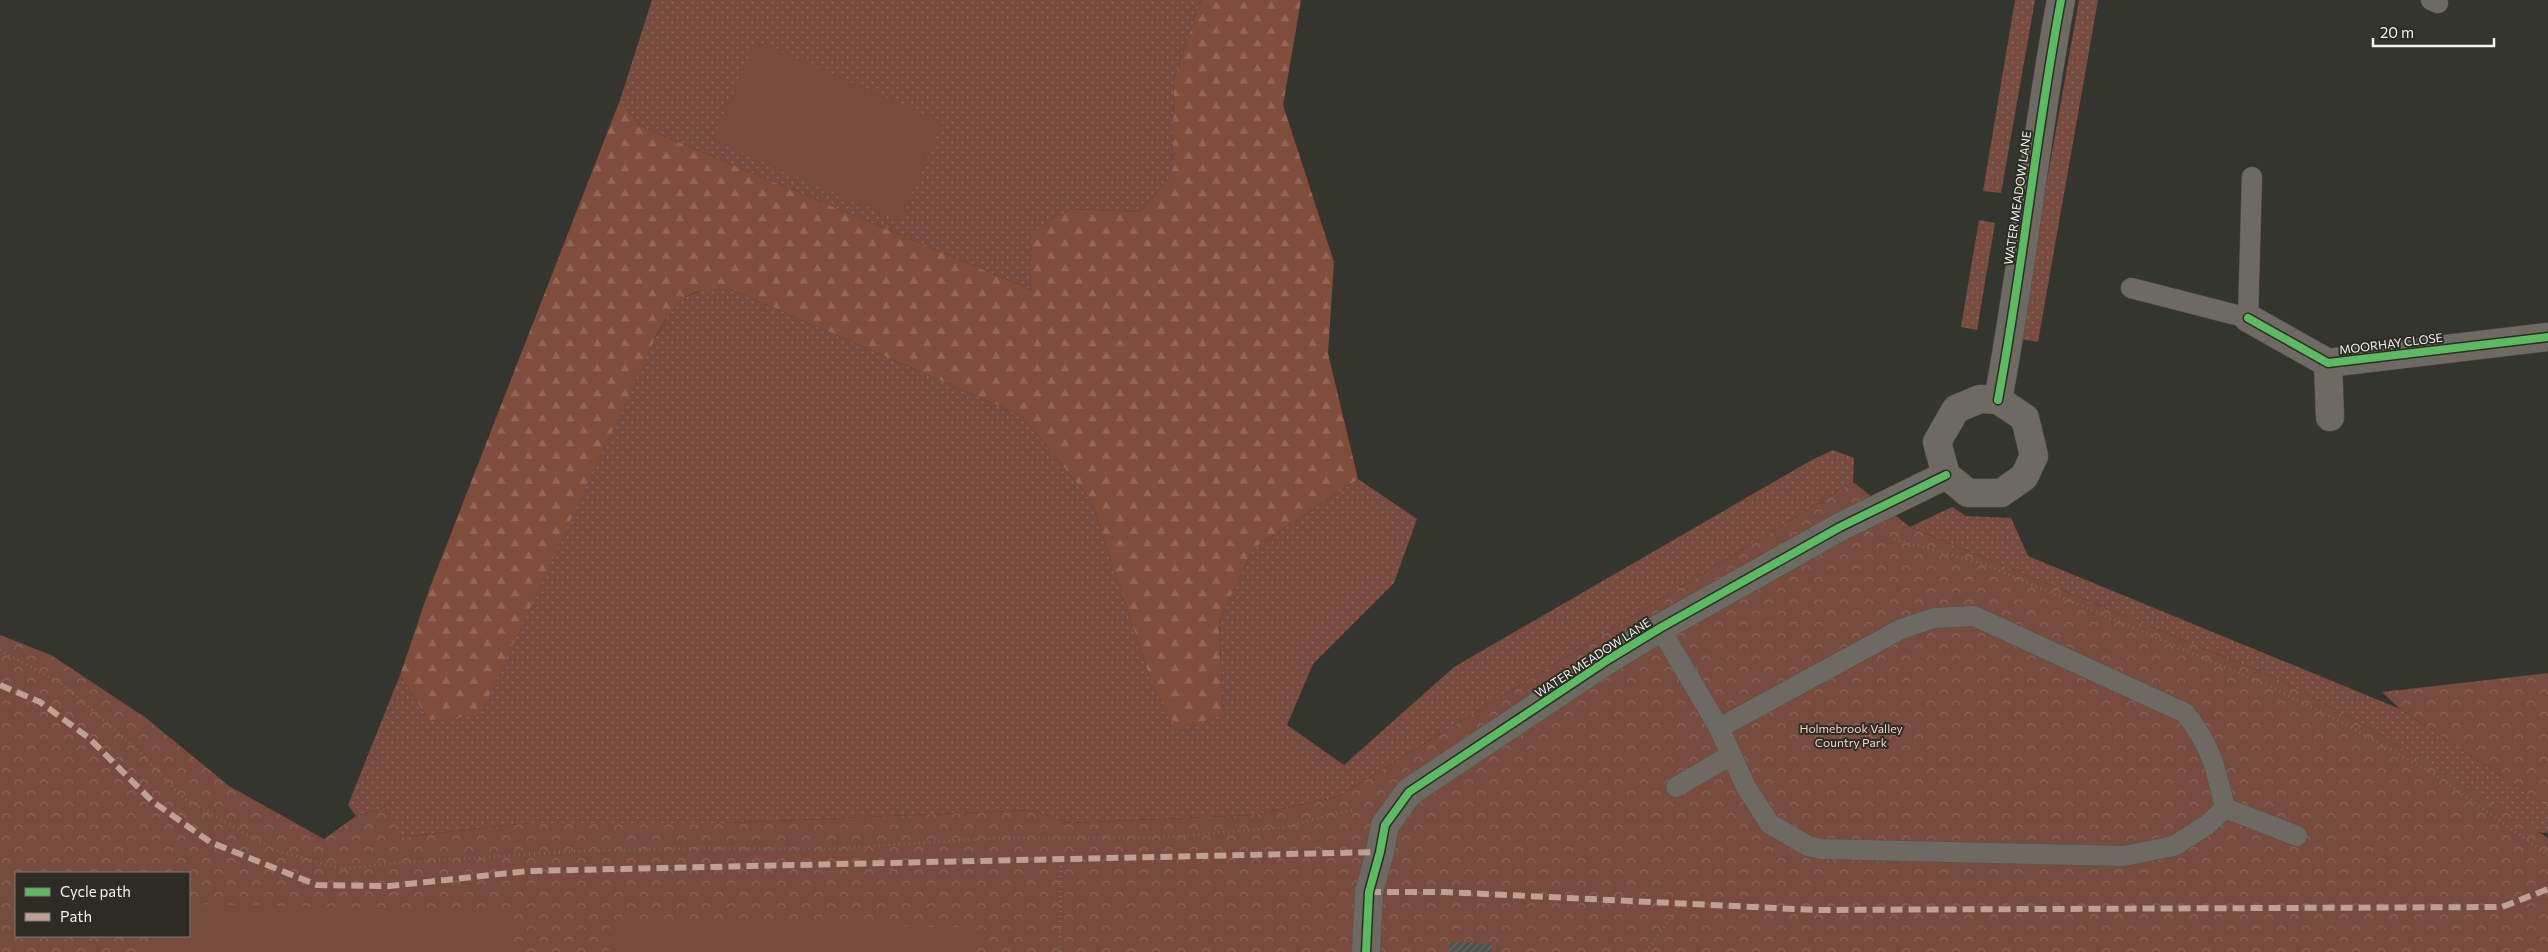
<svg xmlns="http://www.w3.org/2000/svg" width="2548" height="952" font-family="Commissioner,sans-serif">
	<style>
		.grass { fill: url(#grass-dots) }
		.forest { fill: url(#forest-firs) }
		.park { fill: url(#park-crowns); fill-rule: evenodd }
		.pitch { fill: #774b3d }
		.building { fill: url(#building-hatch) }
		.lines { fill: none; stroke-linecap: round; stroke-linejoin: round }
		.service-casing { stroke: #52524f; stroke-width: 21 }
		.minor-casing { stroke: #52524f; stroke-width: 29 }
		.path { stroke: #706c66; stroke-width: 3; stroke-dasharray: 1 4; stroke-linecap: butt }
		.service { stroke: #6e6962; stroke-width: 20 }
		.minor { stroke: #6e6962; stroke-width: 28 }
		.quiet { stroke: #bda197; stroke-width: 6; stroke-dasharray: 12 6; stroke-linecap: butt }
		.cycleway-casing { stroke: #2c2c25; stroke-width: 11 }
		.cycleway { stroke: #5cba63; stroke-width: 8 }
		.labels { text-anchor: middle; stroke-width: 4; stroke-linejoin: round; paint-order: stroke }
		.street-label { font-size: 12px; fill: #f2f2ee; stroke: #2c2c25 }
		.park-label { font-size: 12px; fill: #f8d2c6; stroke: #2c2c25 }
	</style>
	<defs>
		<pattern id="grass-dots" width="8" height="8" patternUnits="userSpaceOnUse" patternTransform="scale(1.25)"><rect width="8" height="8" fill="#774b3d"/><path d="M2 2h.1M6 6h.1" fill="none" stroke="#8b6559" stroke-width="1.8" stroke-linecap="round"/></pattern>
		<pattern id="forest-firs" width="22" height="20" patternUnits="userSpaceOnUse" patternTransform="scale(1.25)"><rect width="22" height="20" fill="#804c3c"/><path d="M5 1l3.5 6h-7zM16 11l3.5 6h-7z" fill="#926658"/></pattern>
		<pattern id="park-crowns" width="20" height="18" patternUnits="userSpaceOnUse" patternTransform="scale(1.25)"><rect width="20" height="18" fill="#774b3d"/><path d="M2 6a3 3 0 1 1 6 0M12 15a3 3 0 1 1 6 0" fill="none" stroke="#8b6559"/></pattern>
		<pattern id="building-hatch" width="6" height="6" patternUnits="userSpaceOnUse" patternTransform="scale(1.25)"><rect width="6" height="6" fill="#4f504d"/><path d="M-1 1l2-2M0 6l6-6M5 7l2-2" fill="none" stroke="#696a67"/></pattern>
	</defs>
	<rect width="100%" height="100%" fill="#353530"/>
	<!-- grass -->
	<path class="grass" d="M652 0H1201L1174 80 1172 175 1140 212 1071 209 1032 290 640 126 620 100Z
		M2015 0H2035L2001 193 1983 191Z
		M2079 0H2098L2038 342 2019 339Z
		M1979 220 1995 223 1977 330 1961 327Z
		M704 289H731L1022 416 1092 502 1150 678 1223 715 1219 622 1253 549 1358 479 1417 519 1394 583 1313 664 1287 725 1344 765 1454 667 1810 461 1833 450 1854 458 1853 482 1337 797 1254 815 1069 823 1031 810 725 823H529L402 837 385 807 356 816 348 805 400 675 429 720 677 301Z
		M1952 507 1966 516 2011 518 2028 556 2400 709 2548 807V833L2536 832 2377 732 2278 679 1910 527Z"/>
	<!-- forest -->
	<path class="forest" d="M1201 0H1301L1283 105 1334 262 1328 353 1358 479 1253 549 1219 622 1223 715 1177 730 1150 678 1092 502 1022 416 731 289C685 288 680 297 657 334L480 715 429 720 400 675 429 590 620 100 640 126 1032 290V232L1071 209 1140 212 1172 175 1174 80Z"/>
	<!-- park -->
	<path class="park" d="M1853 482 1910 527 2278 679 2377 732 2548 838V952H0V635L51 655 146 718 229 786 324 839 356 816 385 807 403 837 529 823H725L1031 810 1069 823 1254 815 1337 797ZM16 873H189V936H16Z
		M2548 673V807L2400 709 2382 692Z"/>
	<!-- pitch -->
	<path class="pitch" d="M756 41 943 122 900 221 713 140Z
		M189 904 514 912 513 952H148V936H189Z
		M610 920 976 928 975 952H609Z"/>
	<!-- building -->
	<path class="building" d="M1449 942 1492 944V952H1448Z"/>
	<g class="lines">
		<!-- service casing -->
		<g class="service-casing">
			<path id="service" d="M2431 0 2438 3
				M2131 288 2248 318 2252 177
				M1660 628 1719 728 1746 787 1770 824 1808 846 1821 849 2124 856 2174 846 2207 825 2225 808
				M1719 728 1901 629 1934 618 1974 616 2185 713C2211 745 2216 769 2225 808
				M1676 787 1731 755
				M2225 808 2297 836"/>
		</g>
		<!-- minor casing -->
		<g class="minor-casing">
			<path id="minor" d="M2248 318 2328 363 2548 337
				M2328 363 2330 417
				M1980 399 1998 400 2025 418 2034 456 2024 477 2001 493H1968L1946 475 1937 442 1956 409Z
				M1998 400C2023 267 2036 133 2061 0
				M1366 952 1369 892 1380 852 1385 825 1409 792 1609 659 1660 628 1840 527 1946 475"/>
		</g>
		<!-- path -->
		<path class="path" d="M1894 539 1986 565 2271 687 2347 725 2432 773 2548 855
			M0 650 63 685 131 744 185 799 274 850 342 869 394 863 579 851 704 848 827 849 997 838H1152L1280 828 1352 810
			M1060 952 1061 861
			M1646 952 1681 904"/>
		<!-- service -->
		<use href="#service" class="service"/>
		<!-- minor -->
		<use href="#minor" class="minor"/>
		<!-- quiet -->
		<path class="quiet" d="M0 685 40 702 89 738 152 801 210 842 317 885 390 886 528 871 1380 852
			M1369 892H1445L1816 910 2502 907 2548 889"/>
		<!-- cycleway casing -->
		<g class="cycleway-casing">
			<path id="cycleway" d="M2248 318 2328 363 2548 337
				M1998 400C2023 267 2036 133 2061 0
				M1366 952 1369 892 1380 852 1385 825 1409 792 1609 659 1660 628 1840 527 1946 475"/>
		</g>
		<!-- cycleway -->
		<use href="#cycleway" class="cycleway"/>
	</g>
	<g class="labels">
		<!-- street labels -->
		<g class="street-label">
			<text transform="translate(2018 198) rotate(-82)" y="4">WATER MEADOW LANE</text>
			<text transform="translate(2391 344) rotate(-7)" y="4">MOORHAY CLOSE</text>
			<text transform="translate(1593 658) rotate(-33)" y="4">WATER MEADOW LANE</text>
		</g>
		<!-- park labels -->
		<g class="park-label">
			<text x="1851" y="733">Holmebrook Valley<tspan x="1851" dy="14">Country Park</tspan></text>
		</g>
	</g>
	<!-- legend -->
	<rect x="15" y="872" width="175" height="65" fill="#2c2c25" stroke="#7b7b75"/>
	<rect x="25" y="888" width="25" height="8" fill="#5cba63" stroke="#7b7b75"/>
	<text x="60" y="897" font-size="15" fill="#f2f2ee">Cycle path</text>
	<rect x="25" y="913" width="25" height="8" fill="#bda197" stroke="#7b7b75"/>
	<text x="60" y="922" font-size="15" fill="#f2f2ee">Path</text>
	<!-- scale -->
	<path d="M2373 38v8h121v-8" fill="none" stroke="#f2f2ee" stroke-width="2.5"/>
	<text x="2380" y="38" font-size="15" fill="#f2f2ee" stroke="#2c2c25" stroke-width="4" paint-order="stroke">20 m</text>
</svg>
